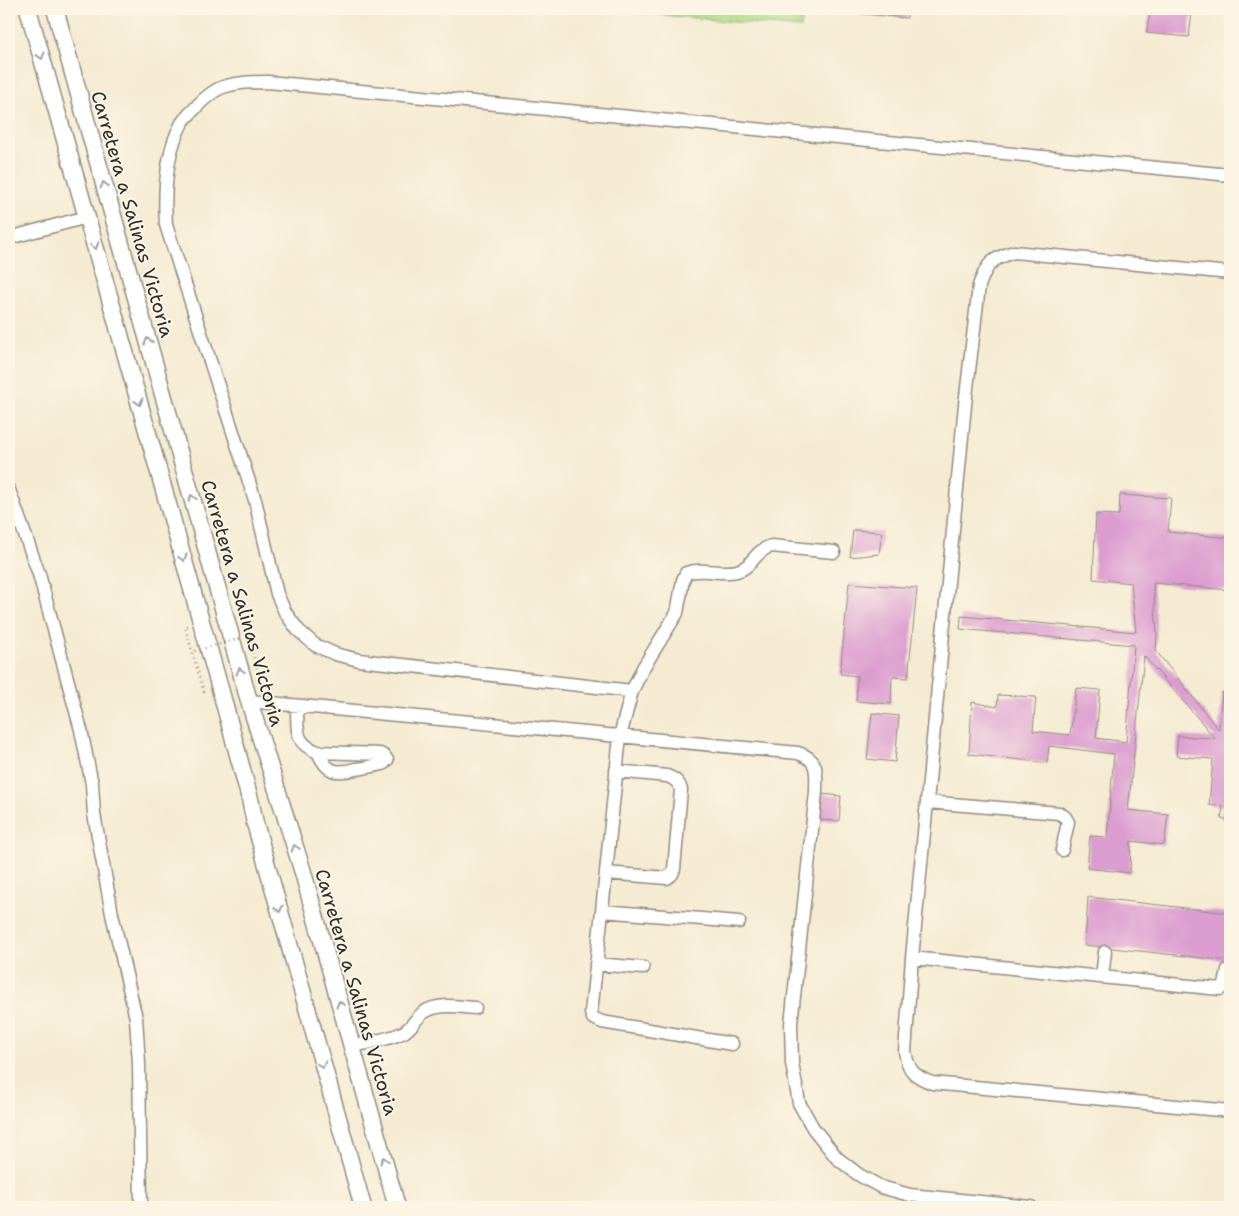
<svg xmlns="http://www.w3.org/2000/svg" width="1239" height="1216" font-family="'Shantell Sans',sans-serif">
	<style>
		.green { fill: #addb87; stroke: #6c8359 }
		.building { fill: #db9cd0 }
		.lines { fill: none; stroke-linecap: round; stroke-linejoin: round }
		.minor-casing { stroke: #908b7f; stroke-width: 15 }
		.major-casing { stroke: #908b7f; stroke-width: 19 }
		.path { stroke: #908b7f; stroke-width: 2.5; stroke-dasharray: 1 4; stroke-linecap: butt }
		.minor { stroke: #fff; stroke-width: 12 }
		.major { stroke: #fff; stroke-width: 16 }
		.path-bridge { stroke: #908b7f; stroke-width: 2.5; stroke-dasharray: 1 4; stroke-linecap: butt }
		.oneway { stroke: #a0a0a0 }
		.labels { text-anchor: middle; stroke-width: 4; stroke-linejoin: round; paint-order: stroke }
		.street-label { font-size: 19px; fill: #2b2b2b; stroke: #fcf5e5 }
	</style>
	<rect width="100%" height="100%" fill="#fcf5e5"/>
	<filter id="ink" filterUnits="userSpaceOnUse"><feTurbulence type="fractalNoise" baseFrequency=".02" numOctaves="2"/><feDisplacementMap in="SourceGraphic" scale="10" xChannelSelector="R" yChannelSelector="G"/><feConvolveMatrix kernelMatrix="1 2 1 2 8 2 1 2 1" color-interpolation-filters="sRGB"/></filter>
	<filter id="wash" filterUnits="userSpaceOnUse"><feTurbulence type="fractalNoise" baseFrequency=".0096" numOctaves="4" result="noise"/><feDisplacementMap in="SourceGraphic" scale="20" xChannelSelector="R" yChannelSelector="G"/><feGaussianBlur stdDeviation="1.12" result="paint"/><feColorMatrix in="noise" values="0 0 0 0 0 0 0 0 0 0 0 0 0 0 0 0 0 1.4 0 .05"/><feComposite in="paint" operator="in"/></filter>
	<g filter="url(#wash)">
		<rect width="100%" height="100%" fill="#f5ebd3"/>
		<!-- green -->
		<path class="green" d="M599 9H803L801 28Z"/>
		<g id="blocks">
			<!-- building -->
			<path class="building" d="M852 9H907V18L852 13Z
				M1151 9 1192 11 1189 37 1146 33Z
				M1120 495 1171 498 1168 532 1230 538V590L1153 583 1157 634 1156 651 1219 730 1222 692 1230 693V819H1221L1223 806 1209 805 1213 759 1176 756 1178 736 1215 738 1144 656 1128 810 1168 814 1164 845 1131 841 1130 873 1087 868 1090 836 1107 837 1114 754 1049 746 1047 763 969 754 972 702 997 707 998 695 1036 697 1033 731 1070 735 1076 688 1100 690 1096 738 1126 742 1134 645 960 629 961 616 1136 632 1131 583 1093 579 1096 514 1119 515Z
				M853 530 882 532 879 554 850 557Z
				M849 583 917 588 908 678 892 677 891 704 856 701 857 676 840 674Z
				M872 713 899 716 895 762 867 759Z
				M821 794 841 796 839 821 818 820Z
				M1088 897 1230 913V961L1085 945Z"/>
		</g>
	</g>
	<g filter="url(#ink)">
		<use href="#blocks" fill-opacity="0" stroke="#908b7f" stroke-width="1"/>
		<g class="lines">
			<!-- minor casing -->
			<g class="minor-casing">
				<path id="minor" d="M9 238 87 217
					M1230 273 1014 252C991 259 987 263 979 286L965 405 912 958 905 1051C908 1071 914 1076 932 1083L1230 1111
					M9 490 39 574 81 730 92 784 94 814 112 914 136 1018 139 1063 141 1207
					M632 691 359 660 335 654 315 645 298 630 285 612 277 594 255 500 166 225C164 193 166 152 182 123 186 117 193 111 198 105 204 99 214 90 223 87 238 82 252 82 268 82L1230 175
					M249 701 798 753C820 760 816 773 816 792L791 1024 792 1063 799 1103 813 1128 837 1158 859 1175 881 1187 910 1195 1031 1207
					M297 706C298 728 293 743 318 752L380 754 385 757 387 760 383 764C374 766 365 768 356 769 335 774 327 773 318 752
					M927 802 1059 813 1065 817 1068 822 1062 850
					M606 873 667 878 672 874 674 869 681 790C679 782 675 779 667 776L616 771
					M602 911 620 736 632 691 643 668 677 613 683 580 686 573C702 567 721 575 737 571 754 566 753 552 771 546L834 552
					M912 958 1220 989 1225 985 1228 970
					M596 964 643 968
					M1102 977 1105 952
					M732 1044 602 1022 593 1018 591 1013 602 911 739 922
					M352 1046C369 1042 389 1040 404 1032 412 1027 416 1018 423 1013 437 1002 459 1007 475 1008"/>
			</g>
			<!-- major casing -->
			<g class="major-casing">
				<path id="major" d="M28 9 221 692 250 799 255 823 363 1207
					M55 9 249 701 302 869 397 1207"/>
			</g>
			<!-- path -->
			<path class="path" d="M241 614 260 679 256 681
				M188 626 185 627 204 692 206 690"/>
			<!-- minor -->
			<use href="#minor" class="minor"/>
			<!-- major -->
			<use href="#major" class="major"/>
			<!-- path-bridge -->
			<path class="path-bridge" d="M195 651 242 638"/>
		</g>
		<!-- one-way arrows -->
		<defs><path id="oneway-chevron" d="M-2-3.5L2.5 0L-2 3.5" fill="none" stroke-width="1.6" stroke-linecap="round" stroke-linejoin="round" transform="scale(1.25)"/></defs>
		<g class="oneway">
			<use href="#oneway-chevron" transform="translate(41 56) rotate(74)"/>
			<use href="#oneway-chevron" transform="translate(104 185) rotate(-106)"/>
			<use href="#oneway-chevron" transform="translate(95 246) rotate(74)"/>
			<use href="#oneway-chevron" transform="translate(148 341) rotate(-106)"/>
			<use href="#oneway-chevron" transform="translate(139 402) rotate(74)"/>
			<use href="#oneway-chevron" transform="translate(192 498) rotate(-106)"/>
			<use href="#oneway-chevron" transform="translate(183 558) rotate(74)"/>
			<use href="#oneway-chevron" transform="translate(240 671) rotate(-106)"/>
			<use href="#oneway-chevron" transform="translate(295 848) rotate(-108)"/>
			<use href="#oneway-chevron" transform="translate(279 909) rotate(75)"/>
			<use href="#oneway-chevron" transform="translate(340 1004) rotate(-106)"/>
			<use href="#oneway-chevron" transform="translate(322 1065) rotate(74)"/>
			<use href="#oneway-chevron" transform="translate(384 1160) rotate(-106)"/>
		</g>
	</g>
	<g class="labels">
		<!-- street labels -->
		<g class="street-label">
			<text transform="translate(133 214) rotate(74)" y="7">Carretera a Salinas Victoria</text>
			<text transform="translate(243 603) rotate(74)" y="7">Carretera a Salinas Victoria</text>
			<text transform="translate(357 992) rotate(74)" y="7">Carretera a Salinas Victoria</text>
		</g>
	</g>
	<!-- margin -->
	<rect width="1239" height="1216" fill="none" stroke="#fcf5e5" stroke-width="30"/>
</svg>
